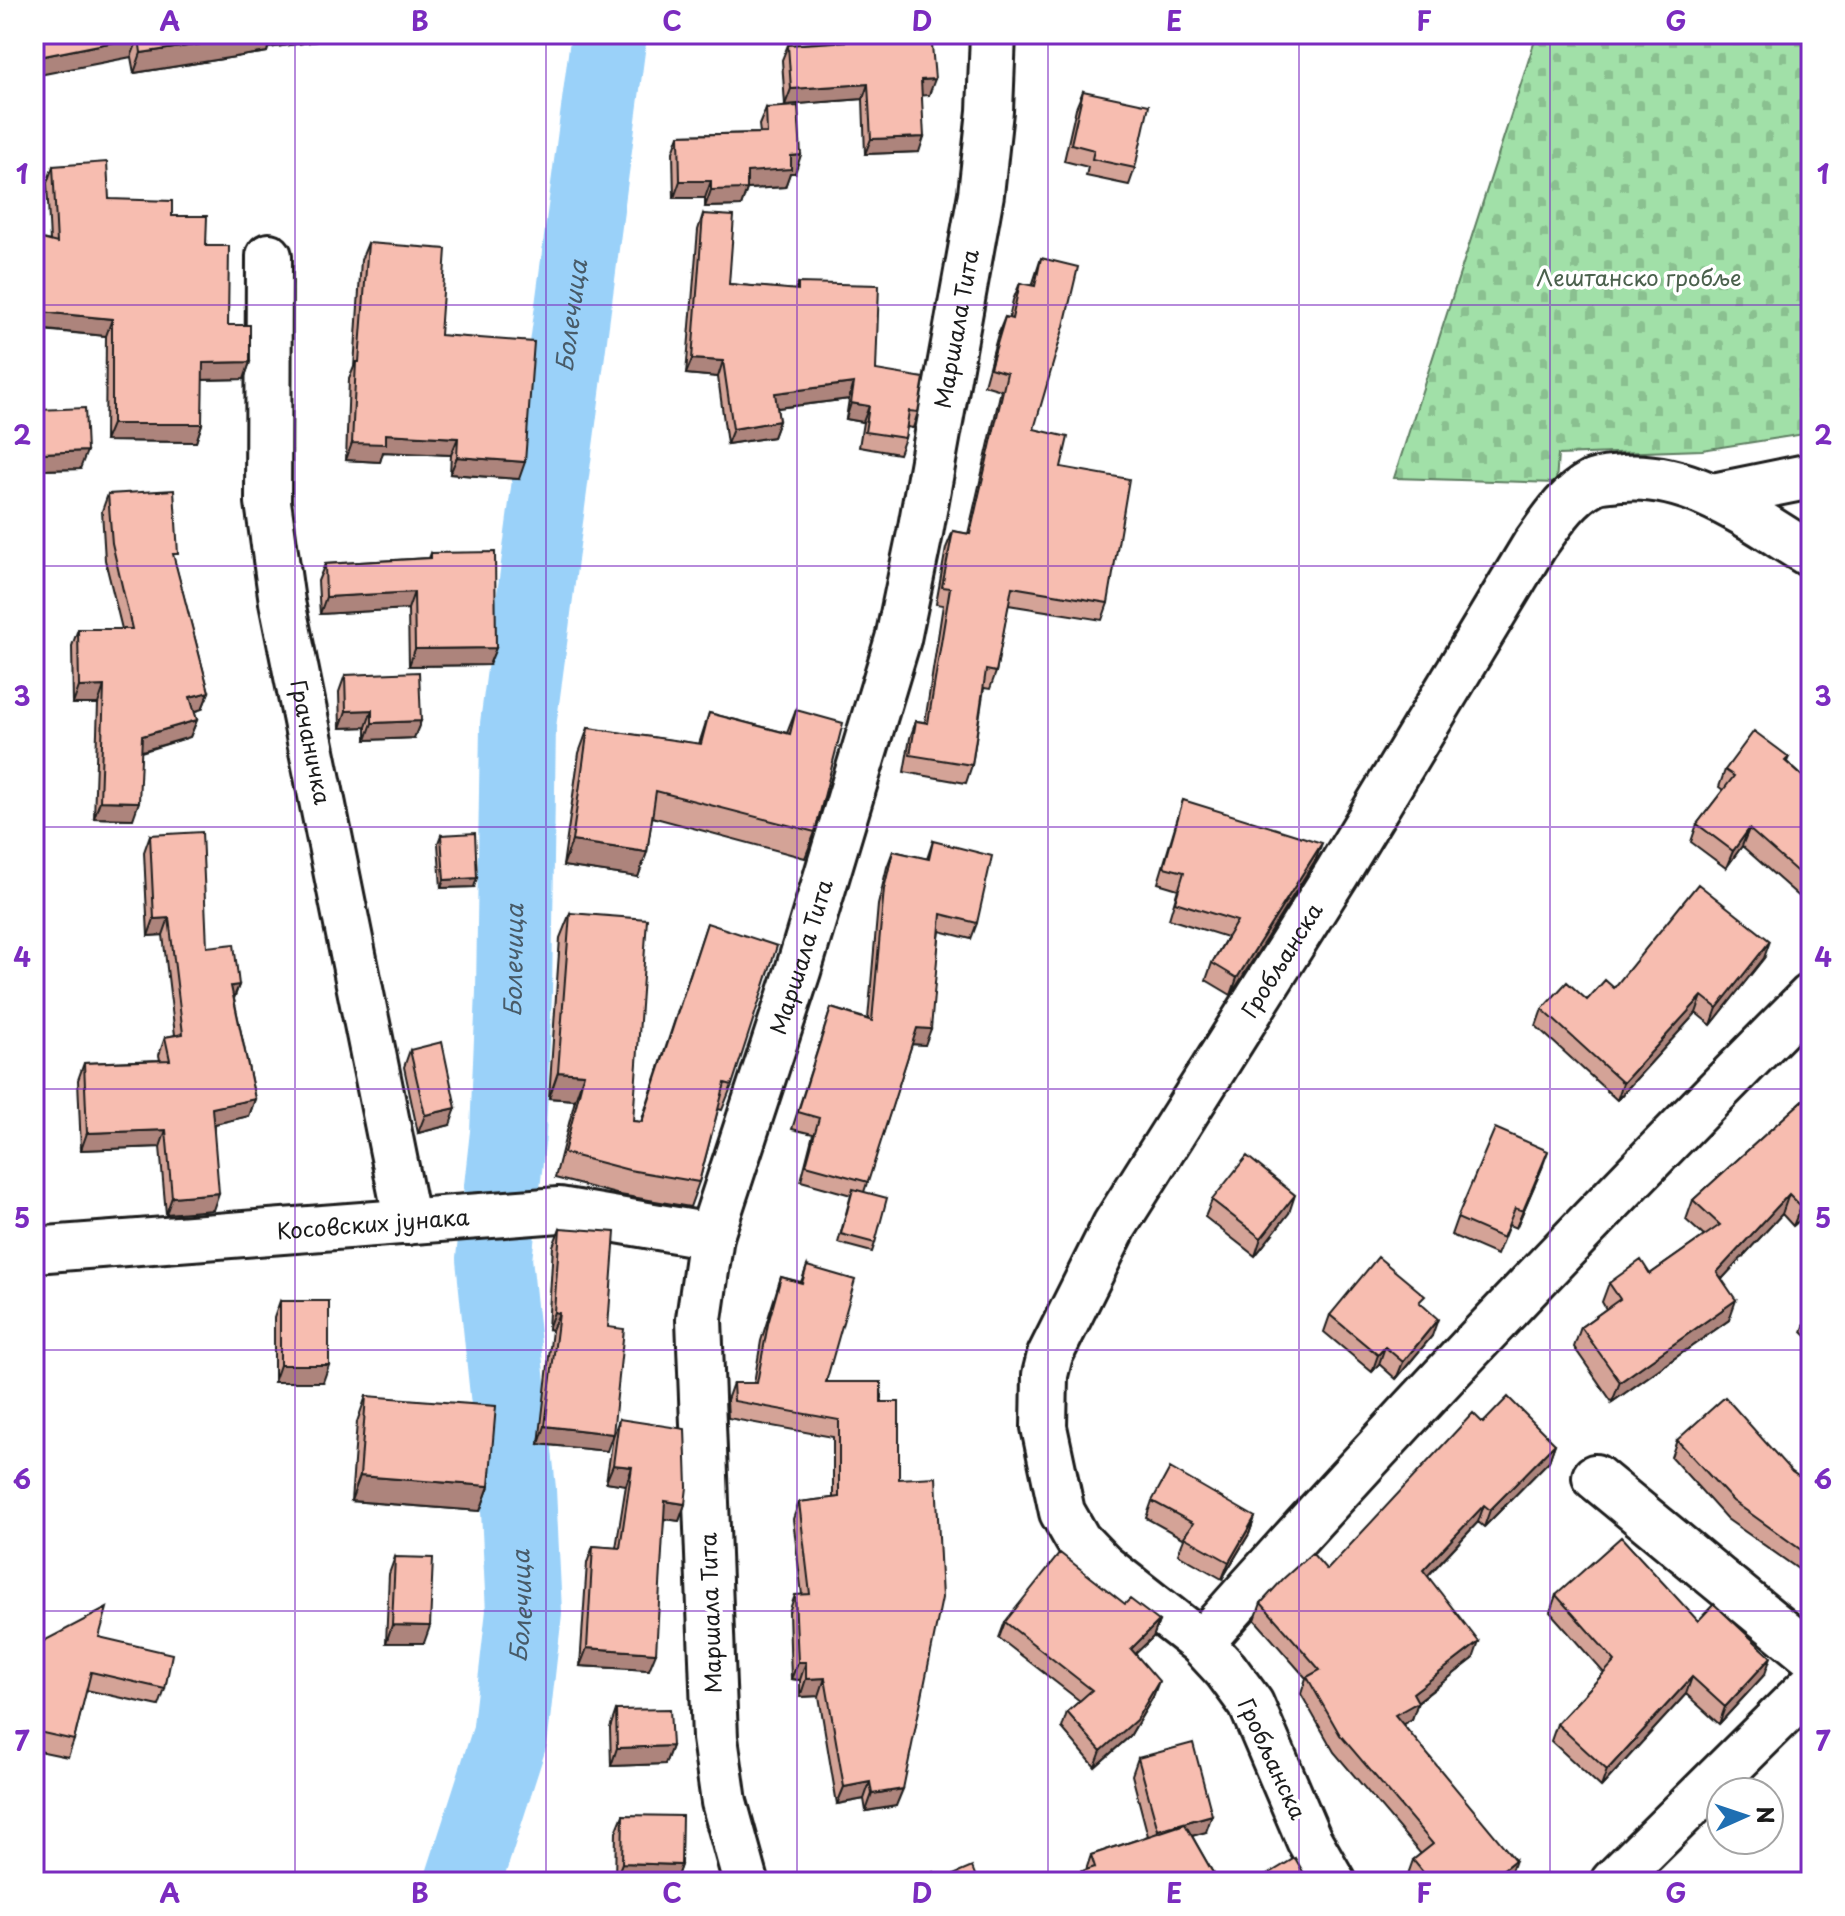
<svg xmlns="http://www.w3.org/2000/svg" width="1845" height="1916" font-family="'Playpen Sans',sans-serif">
	<style>
		.cemetery { fill: url(#cemetery-stones); stroke: #5e7e62; stroke-width: 2 }
		.lines { fill: none; stroke-linecap: round; stroke-linejoin: round }
		.river { stroke: #9ad1f9; stroke-width: 76 }
		.street-casing { stroke: #1c1c1c; stroke-width: 50 }
		.street { stroke: #fff; stroke-width: 44 }
		.wall { fill: #d4a397; stroke: #1c1c1c; stroke-width: 2 }
		.shaded-wall { fill: #ad847b; stroke: #1c1c1c; stroke-width: 2 }
		.building { fill: #f7bdb0; stroke: #1c1c1c; stroke-width: 2 }
		.grid { fill: none; stroke: #7b2cbf; stroke-width: 2; stroke-opacity: 0.55 }
		.labels { text-anchor: middle; stroke-width: 7; stroke-linejoin: round; paint-order: stroke }
		.park-label { font-size: 22px; fill: #4b614d; stroke: #fff }
		.street-label { font-size: 22px; fill: #1c1c1c; stroke: #fff }
		.water-label { font-size: 24px; font-style: italic; fill: #485b69; stroke: #fff }
		.neatline { fill: none; stroke: #7b2cbf; stroke-width: 3 }
		.grid-label { font-size: 26px; text-anchor: middle; font-weight: bold; fill: #7b2cbf }
	</style>
	<defs>
		<pattern id="cemetery-stones" width="16" height="16" patternUnits="userSpaceOnUse" patternTransform="scale(2)"><rect width="16" height="16" fill="#a1e0a8"/><path d="M2 7V4a2 2 0 0 1 4 0v3zM10 15v-3a2 2 0 0 1 4 0v3z" fill="#8ac090"/></pattern>
	</defs>
	<rect width="100%" height="100%" fill="#fff"/>
	<filter id="ink" filterUnits="userSpaceOnUse"><feTurbulence type="fractalNoise" baseFrequency=".0125" numOctaves="2"/><feDisplacementMap in="SourceGraphic" scale="16" xChannelSelector="R" yChannelSelector="G"/><feConvolveMatrix kernelMatrix="1 2 1 2 8 2 1 2 1" color-interpolation-filters="sRGB"/></filter>
	<g filter="url(#ink)">
		<!-- cemetery -->
		<path class="cemetery" d="M1537 34H1811V433L1702 450 1558 455 1556 483 1394 478Z"/>
		<g class="lines">
			<!-- river -->
			<path class="river" id="s1" d="M463 1882 510 1736 524 1612 518 1490 494 1259 508 1133 514 992 518 725 609 34"/>
			<!-- street casing -->
			<g class="street-casing">
				<g id="street">
					<path id="s2" d="M269 256 268 502 282 602 407 1222"/>
					<path d="M1713 496 1811 476"/>
					<path id="s3" d="M34 1250 559 1210 711 1236"/>
					<path d="M1595 1477 1811 1655"/>
					<path d="M1201 1643C1398 1421 1602 1206 1811 996"/>
					<path id="s4" d="M746 1882 724 1802 715 1738 699 1319 711 1236 798 971 898 639 920 533 981 194 990 111 993 34"/>
					<path id="s5" d="M1333 1882 1309 1840 1251 1704 1226 1670 1201 1643 1103 1566 1078 1540 1062 1512 1044 1427 1045 1375 1050 1355 1115 1225 1337 873 1534 546C1550 524 1567 496 1592 483 1600 479 1613 479 1622 478 1693 472 1753 520 1811 555"/>
					<path d="M1613 1882 1811 1686"/>
				</g>
			</g>
			<!-- street -->
			<use href="#street" class="street"/>
		</g>
		<!-- wall -->
		<path class="wall" d="M34 34H340L338 38 268 48 267 52 134 73 131 57Z
			M843 34H931L929 95H922L919 152 865 154 863 99 785 105 782 60 788 45 843 41Z
			M1083 91 1135 168 1129 185 1086 176 1088 167 1064 161 1076 108Z
			M766 108 795 173H790L785 187 747 189 741 206 705 207V198H674L673 152 679 135 760 133 759 125Z
			M53 166 109 199 172 216 206 246 228 325 250 362 244 379 202 380V424L196 442 105 441 106 336 41 330 39 410 80 469 38 470 36 476H34V237L50 241 47 183Z
			M703 214 729 284 795 290 798 283 876 370 918 412 913 428 907 427 905 438 899 454 859 447 863 422 846 419 849 399 777 408 779 421 773 437 727 444 718 377 686 374 698 230Z
			M368 243 440 335 519 479 450 474 451 455 383 452 380 462 346 460 349 379 354 367 361 260Z
			M1041 258 1034 429 1061 467 1108 603 1102 620 1008 605 996 672 990 689 984 688 972 765 966 783 904 772 910 738 916 721 925 722 943 605 936 604 946 548 953 531 968 534 1001 390 984 385 998 334 1005 317 1009 318 1013 300 1020 283 1032 286Z
			M108 494 175 563 209 692 202 709 194 711 197 720 190 737 141 752 133 819 94 818 98 704H73L72 646 78 629H122L105 560 102 511Z
			M431 553 489 665 409 666 408 609 320 614 318 581 325 564 429 558Z
			M345 675 414 738 366 740V727L340 728 339 692Z
			M796 710 815 832 805 858 652 817 647 852 638 877 563 866 579 753 588 728 699 744 709 713 787 733Z
			M1789 757 1787 762 1811 784V907L1742 846 1726 868 1691 842 1697 824 1723 790 1719 787 1725 770Z
			M1183 800 1316 859 1231 995 1206 980 1212 963 1227 937 1169 919 1178 889 1158 883Z
			M150 835 207 947 239 985 234 999 255 1099 249 1116 214 1124 213 1210 166 1214 160 1147 81 1150 78 1080 84 1063 160 1060 159 1055 165 1037 175 1035 163 935 148 936 144 852Z
			M441 835 474 887 441 888 438 843Z
			M933 841 977 923 971 939 940 931 925 1045 912 1044 864 1192 875 1243 872 1252 838 1243 851 1195 801 1181 813 1134 792 1129 831 1008 868 1019 878 905 887 867 893 851 927 859Z
			M570 913 633 1121 641 1122 707 923 732 1085 722 1110 718 1109 699 1182 690 1207 620 1195 555 1178 575 1100 549 1098 560 938Z
			M1764 958 1711 1025 1696 1013 1617 1100 1536 1026 1542 1009 1587 1000 1614 988Z
			M410 1050 450 1125 418 1133 404 1067Z
			M1811 1093V1210L1793 1226 1782 1214 1722 1279 1729 1320 1612 1402 1574 1347 1581 1327 1606 1309 1602 1302 1609 1283 1650 1274 1704 1236 1686 1220 1693 1200Z
			M1542 1168 1516 1228 1509 1225 1497 1255 1451 1235 1457 1218Z
			M1212 1200 1289 1213 1255 1256 1205 1217Z
			M560 1228 608 1327 607 1451 539 1444 552 1330 548 1329 553 1246Z
			M807 1266 826 1382H881L896 1806 866 1811 864 1799 837 1804 819 1696 800 1697V1680L791 1679 789 1612 795 1595H802L793 1519 799 1502 833 1498V1437L728 1418 727 1400 733 1383H754L761 1341 781 1277 801 1282Z
			M280 1301 323 1382H274V1318Z
			M1422 1304 1432 1336 1396 1379 1379 1364 1372 1372 1324 1332 1330 1315Z
			M1811 1317V1341L1802 1332 1805 1323Z
			M366 1396 489 1486 480 1511 351 1501 357 1422Z
			M619 1419 685 1504 679 1521 664 1519 649 1670 580 1666 587 1563 593 1546 616 1548 626 1485 606 1482 613 1437Z
			M1483 1423 1555 1444 1549 1461 1484 1527 1478 1522 1428 1576 1473 1659 1418 1702 1412 1719 1403 1724 1509 1877 1502 1882H1411L1407 1877 1413 1860 1421 1854 1334 1752 1301 1694 1306 1678 1255 1620 1261 1603 1327 1570Z
			M1677 1440 1792 1472 1811 1485V1578L1727 1519 1671 1457Z
			M1152 1501 1255 1517 1249 1534 1222 1579 1178 1554 1184 1539 1146 1518Z
			M395 1557 424 1643H386L389 1574Z
			M1556 1595 1698 1621 1765 1674 1719 1724 1686 1694 1601 1787 1551 1741 1557 1724 1604 1673 1550 1612Z
			M1125 1604 1159 1621 1153 1637 1135 1654 1153 1697 1130 1736 1095 1767 1062 1728 1067 1712 1080 1701 999 1638 1005 1622Z
			M99 1637 165 1689 159 1706 86 1690 74 1740 68 1757 34 1750V1646Z
			M616 1710 672 1746 665 1764 611 1766 610 1728Z
			M1138 1758 1206 1832 1192 1836 1213 1873 1210 1882H1049L1086 1870 1091 1855 1148 1836 1132 1775Z
			M623 1815 681 1865 675 1882 615 1880 616 1832Z"/>
		<!-- shaded-wall -->
		<path class="shaded-wall" d="M267 34H340L338 38 268 48 267 52 134 73 141 53Z
			M139 37 131 57 34 76V58Z
			M935 79 929 95 916 96 921 80Z
			M868 84 863 99 785 105 791 89Z
			M924 137 919 152 865 154 871 139Z
			M801 155 795 173H790L785 187 746 189H747L741 206 705 207 711 190 747 172 791 156Z
			M680 181H711L705 198H674Z
			M42 312 112 319 106 336 36 329Z
			M692 359 723 361 718 377 686 374Z
			M250 362 244 379 196 380 203 363Z
			M854 383 849 399 769 409 775 393Z
			M851 403 869 406 863 422 846 419Z
			M779 421 773 437 727 444 733 429Z
			M112 424H202L196 442 105 441Z
			M386 434 458 438 451 455 383 452 380 462 346 460 352 443Z
			M87 451 80 469 38 470 36 476H34V457L42 453Z
			M457 457 525 462 519 479 450 474Z
			M414 592 408 609 320 614 326 597Z
			M496 648 489 665 409 666 415 649Z
			M104 686 98 704H73L79 687Z
			M209 692 202 709 184 715 190 697Z
			M372 710 366 727 340 728 346 711Z
			M197 720 190 737 135 753 142 736Z
			M421 721 414 738 366 740 372 723Z
			M100 801 139 802 133 819 94 818Z
			M1749 829 1742 846 1726 868 1733 851Z
			M572 841 647 852 638 877 563 866Z
			M1322 843 1316 859 1231 995 1237 978Z
			M477 878 474 887 441 888 444 880Z
			M169 918 163 935 148 936 154 919Z
			M1770 941 1764 958 1711 1025 1717 1008Z
			M239 985 232 1002 231 986Z
			M1702 996 1696 1013 1617 1100 1623 1083Z
			M917 1028 931 1029 925 1045 911 1044Z
			M558 1072 584 1074 575 1100 549 1098Z
			M255 1099 249 1116 206 1126 212 1108Z
			M456 1108 450 1125 418 1133 425 1115Z
			M166 1130 160 1147 81 1150 87 1133Z
			M1548 1151 1542 1168 1516 1228 1523 1211Z
			M219 1193 213 1210 166 1214 172 1197Z
			M1789 1194 1782 1214 1710 1292 1717 1272Z
			M1295 1195 1289 1213 1255 1256 1261 1238Z
			M1811 1197V1210L1793 1226 1801 1206Z
			M1736 1300 1729 1320 1612 1402 1620 1382Z
			M554 1312 559 1313 552 1330 548 1329Z
			M1438 1319 1432 1336 1396 1379 1403 1362Z
			M1385 1347 1379 1364 1372 1372 1378 1355Z
			M280 1365H329L323 1382H274Z
			M545 1426 613 1434 607 1451 539 1444Z
			M1555 1444 1549 1461 1484 1527 1490 1510Z
			M613 1465 632 1467 626 1485 606 1482Z
			M360 1476 489 1486 480 1511 351 1501Z
			M665 1501 685 1504 679 1521 659 1518Z
			M1484 1505 1478 1522 1417 1587 1423 1570Z
			M1255 1517 1249 1534 1222 1579 1229 1562Z
			M1159 1621 1153 1637 1125 1664 1131 1649Z
			M392 1625 430 1626 424 1643H386Z
			M1479 1642 1473 1659 1413 1705 1418 1702 1412 1719 1389 1732 1395 1715 1413 1693Z
			M587 1648 656 1653 649 1670 580 1666Z
			M1771 1657 1765 1674 1719 1724 1725 1707Z
			M798 1662H806L800 1680 791 1679Z
			M1692 1677 1686 1694 1601 1787 1607 1770Z
			M825 1678 819 1696 800 1697 806 1679Z
			M1159 1681 1153 1697 1130 1736 1095 1767 1101 1751Z
			M672 1746 665 1764 611 1766 617 1748Z
			M870 1782 864 1799 837 1804 844 1787Z
			M903 1789 896 1806 866 1811 872 1794Z
			M1212 1815 1206 1832 1151 1847 1158 1830Z
			M1515 1860 1509 1877 1502 1882H1487Z
			M622 1863 681 1865 675 1882 615 1880Z
			M1213 1873 1210 1882H1198Z"/>
		<!-- building -->
		<path class="building" d="M34 34H267L141 53 139 37 34 58Z
			M849 34H931L935 79 921 80 924 137 871 139 868 84 791 89 788 45 850 41Z
			M1083 91 1149 105 1135 168 1092 159 1094 150 1071 144Z
			M798 106 801 155 791 156V169L747 172V189L711 190V181H680L679 135 767 133 766 108Z
			M107 162 109 199 172 201V216H207L206 246H229L228 325H250V362L203 363 202 424H112V319L42 312 39 410 85 408 87 451 42 453V459L34 457V237L57 243 53 166Z
			M703 214 734 216 729 284 798 290V283L879 285 876 370 924 378 918 412 909 411 905 438 865 432 869 406 851 403 854 383 775 393 779 421 733 429 723 361 692 359Z
			M368 243 446 249 440 335 534 342 525 462 457 457 458 438 386 434V444L352 443 356 362H359Z
			M1041 258 1078 267 1064 326 1034 429 1068 437 1061 467 1129 479 1108 603 1012 587 996 672 986 670 972 765 910 755 916 721 928 723 950 588 942 587 953 531 970 534 1007 373 990 368 1005 317 1012 319 1020 283 1035 286Z
			M174 490 178 554H173L209 692 190 697 197 720 142 736 139 802 100 801 104 686 79 687 78 629H132L112 543 108 494Z
			M495 552 496 648 415 649 414 592 326 597 325 564 431 558V553Z
			M419 672 421 721 372 723V710L346 711 345 675Z
			M796 710 843 723 815 832 656 791 647 852 572 841 588 728 701 744 709 713 790 734Z
			M1754 731 1789 757 1785 761 1811 784V884L1749 829 1733 851 1697 824 1734 776 1725 770Z
			M1183 800 1322 843 1237 978 1212 963 1237 921 1175 902 1184 872 1164 867Z
			M202 832 207 947 234 944 239 985 231 986 255 1099 212 1108 219 1193 172 1197 166 1130 87 1133 84 1063 170 1060 165 1037 183 1034 169 918 154 919 150 835Z
			M475 833 477 878 444 880 441 835Z
			M933 841 992 856 977 923 941 914 931 1029 917 1028 868 1182 806 1165 819 1118 798 1112 831 1008 872 1021 884 889 893 851 929 859Z
			M1698 884 1770 941 1717 1008 1702 996 1623 1083 1542 1009 1567 982 1587 1000 1605 980 1614 988Z
			M570 913 647 919 633 1121 642 1122 707 923 777 946 732 1085 725 1083 699 1182 629 1170 564 1153 584 1074 558 1072Z
			M442 1042 456 1108 425 1115 410 1050Z
			M1811 1093V1197L1801 1206 1789 1194 1717 1272 1736 1300 1620 1382 1581 1327 1620 1299 1609 1283 1641 1260 1650 1274 1720 1225 1693 1200Z
			M1495 1128 1548 1151 1523 1211 1515 1208 1503 1238 1457 1218Z
			M1247 1156 1295 1195 1261 1238 1212 1200Z
			M853 1189 887 1198 875 1243 841 1234Z
			M560 1228 615 1232 608 1327 624 1329 613 1434 545 1426 559 1313 554 1312Z
			M1378 1257 1425 1296 1419 1302 1438 1319 1403 1362 1385 1347 1378 1355 1330 1315Z
			M807 1266 855 1280 826 1382H881V1402H899V1479L936 1477 942 1598 903 1789 872 1794 870 1782 844 1787 825 1678 806 1679V1662H798L795 1595 810 1594 799 1502 839 1497V1420L734 1401 733 1383H757L768 1324 781 1277 802 1283Z
			M280 1301H329V1365H280Z
			M1811 1317V1329L1805 1323Z
			M366 1396 496 1406 489 1486 360 1476Z
			M1508 1397 1555 1444 1490 1510 1484 1505 1423 1570 1479 1642 1413 1693 1418 1702 1395 1715 1515 1860 1487 1882H1431L1413 1860 1433 1844 1340 1735 1307 1677 1320 1670 1261 1603 1283 1579 1312 1553 1327 1570 1473 1413 1483 1423Z
			M1725 1397 1792 1472 1811 1485V1557L1733 1501 1677 1440Z
			M619 1419 685 1429 687 1487 685 1504 665 1501 656 1653 587 1648 593 1546 620 1548 632 1467 613 1465Z
			M1170 1468 1255 1517 1229 1562 1184 1537 1193 1523 1152 1501Z
			M1621 1537 1698 1621 1714 1604 1771 1657 1725 1707 1692 1677 1607 1770 1557 1724 1615 1661 1556 1595Z
			M1060 1553 1125 1604 1130 1599 1159 1621 1131 1649 1159 1681 1136 1720 1101 1751 1067 1712 1092 1690 1005 1622Z
			M395 1557 433 1558 430 1626 392 1625Z
			M107 1608 99 1637 172 1654 165 1689 91 1672 74 1740 34 1731V1646Z
			M670 1709 672 1746 617 1748 616 1710Z
			M1193 1743 1212 1815 1158 1830 1138 1758Z
			M623 1815 682 1816 681 1865 622 1863Z
			M1185 1824 1213 1873 1198 1882H1049L1095 1867 1091 1855Z
			M1295 1858 1309 1882H1269L1265 1876Z
			M972 1867 977 1880 988 1875 991 1882H910L934 1872 937 1882Z
			M65 1875 100 1882H63Z"/>
	</g>
	<!-- grid -->
	<path class="grid" d="M295 34V1882M546 34V1882M797 34V1882M1048 34V1882M1299 34V1882M1550 34V1882M34 305H1811M34 566H1811M34 827H1811M34 1089H1811M34 1350H1811M34 1611H1811"/>
	<g class="labels">
		<!-- park labels -->
		<g class="park-label">
			<text x="1639" y="286">Лештанско гробље</text>
		</g>
		<!-- street labels -->
		<g class="street-label">
			<text dy="8" stroke="none"><textPath href="#s4" startOffset="1592">Маршала Тита</textPath></text>
			<text dy="8" stroke="none"><textPath href="#s2" startOffset="490">Грачаничка</textPath></text>
			<text dy="8" stroke="none"><textPath href="#s4" startOffset="944">Маршала Тита</textPath></text>
			<text dy="8" stroke="none"><textPath href="#s5" startOffset="1086">Гробљанска</textPath></text>
			<text dy="8" stroke="none"><textPath href="#s3" startOffset="340">Косовских јунака</textPath></text>
			<text transform="translate(711 1613) rotate(-92)" y="8">Маршала Тита</text>
			<text transform="translate(1272 1759) rotate(65)" y="8">Гробљанска</text>
		</g>
		<!-- water labels -->
		<g class="water-label">
			<text dy="8" stroke="none"><textPath href="#s1" startOffset="1580">Болечица</textPath></text>
			<text dy="8" stroke="none"><textPath href="#s1" startOffset="932">Болечица</textPath></text>
			<text dy="8" stroke="none"><textPath href="#s1" startOffset="284">Болечица</textPath></text>
		</g>
	</g>
	<!-- margin -->
	<rect width="1845" height="1916" fill="none" stroke="#fff" stroke-width="88"/>
	<!-- north arrow -->
	<g transform="translate(1745 1816) rotate(87)"><circle r="38" fill="#ffffff" stroke="#a4a4a4" stroke-width="2"/>
	<path d="M0-6L14 30L0 20L-14 30Z" fill="#1f6fb2"/>
	<text y="-12" font-size="22" font-weight="bold" text-anchor="middle" fill="#1c1c1c">N</text>
	</g>
	<rect x="44" y="44" width="1757" height="1828" class="neatline"/>
	<g class="grid-label">
		<text x="170" y="31">A</text>
		<text x="420" y="31">B</text>
		<text x="672" y="31">C</text>
		<text x="922" y="31">D</text>
		<text x="1174" y="31">E</text>
		<text x="1424" y="31">F</text>
		<text x="1676" y="31">G</text>
		<text x="22" y="184">1</text>
		<text x="1823" y="184">1</text>
		<text x="22" y="445">2</text>
		<text x="1823" y="445">2</text>
		<text x="22" y="706">3</text>
		<text x="1823" y="706">3</text>
		<text x="22" y="967">4</text>
		<text x="1823" y="967">4</text>
		<text x="22" y="1228">5</text>
		<text x="1823" y="1228">5</text>
		<text x="22" y="1489">6</text>
		<text x="1823" y="1489">6</text>
		<text x="22" y="1751">7</text>
		<text x="1823" y="1751">7</text>
		<text x="170" y="1903">A</text>
		<text x="420" y="1903">B</text>
		<text x="672" y="1903">C</text>
		<text x="922" y="1903">D</text>
		<text x="1174" y="1903">E</text>
		<text x="1424" y="1903">F</text>
		<text x="1676" y="1903">G</text>
	</g>
</svg>
